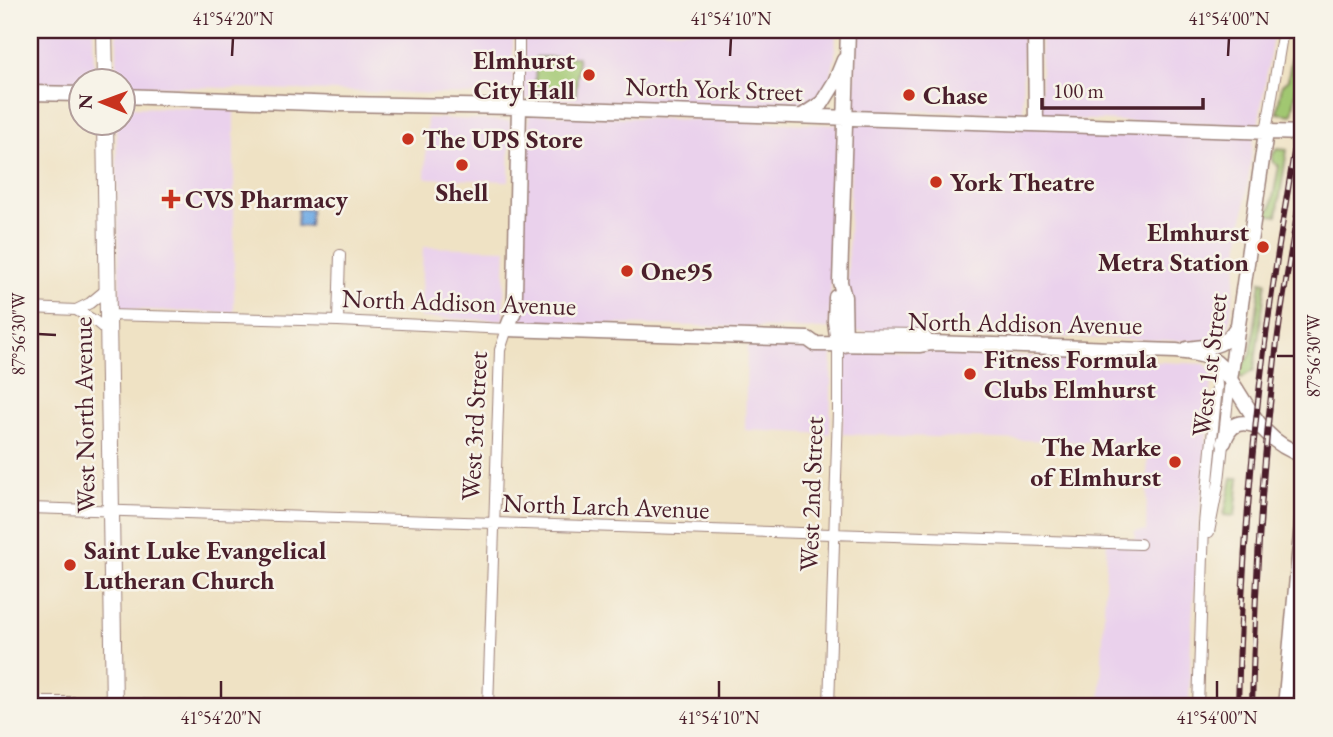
<svg xmlns="http://www.w3.org/2000/svg" width="1333" height="737" font-family="'EB Garamond',serif">
	<style>
		.built { fill: #ead1ec }
		.green { fill: #a1c771; stroke: #76734e; stroke-width: 2 }
		.water { fill: #75aee5; stroke: #606688; stroke-width: 2 }
		.lines { fill: none; stroke-linecap: round; stroke-linejoin: round }
		.street-casing { stroke: #9c8078; stroke-width: 12 }
		.secondary-casing { stroke: #9c8078; stroke-width: 17 }
		.primary-casing { stroke: #9c8078; stroke-width: 18 }
		.street { stroke: #fff; stroke-width: 10 }
		.secondary { stroke: #fff; stroke-width: 14 }
		.primary { stroke: #fff; stroke-width: 16 }
		.rail-casing { stroke: #4a1f2b; stroke-width: 6 }
		.rail { stroke: #f7f3e8; stroke-width: 3.5; stroke-dasharray: 10; stroke-linecap: butt }
		.ticks { fill: none; stroke: #4a1f2b; stroke-width: 2.5 }
		.poi-dot { fill: #c8321e; stroke: #f7f3e8; stroke-width: 2.5 }
		.labels { text-anchor: middle; stroke-width: 5; stroke-linejoin: round; paint-order: stroke }
		.poi-label { font-size: 26px; font-weight: bold; fill: #4a1f2b; stroke: #f7f3e8; text-anchor: start }
		.street-label { font-size: 26px; fill: #4a1f2b; stroke: #f7f3e8 }
		.neatline { fill: none; stroke: #4a1f2b; stroke-width: 2.5 }
		.ticks-label { font-size: 18px; text-anchor: middle; fill: #4a1f2b }
	</style>
	<rect width="100%" height="100%" fill="#f7f3e8"/>
	<filter id="ink" filterUnits="userSpaceOnUse"><feTurbulence type="fractalNoise" baseFrequency=".0143" numOctaves="2"/><feDisplacementMap in="SourceGraphic" scale="14" xChannelSelector="R" yChannelSelector="G"/><feConvolveMatrix kernelMatrix="1 2 1 2 8 2 1 2 1" color-interpolation-filters="sRGB"/></filter>
	<filter id="wash" filterUnits="userSpaceOnUse"><feTurbulence type="fractalNoise" baseFrequency=".00686" numOctaves="4" result="noise"/><feDisplacementMap in="SourceGraphic" scale="28" xChannelSelector="R" yChannelSelector="G"/><feGaussianBlur stdDeviation="1.57" result="paint"/><feColorMatrix in="noise" values="0 0 0 0 0 0 0 0 0 0 0 0 0 0 0 0 0 1.4 0 .05"/><feComposite in="paint" operator="in"/></filter>
	<g filter="url(#wash)">
		<rect width="100%" height="100%" fill="#efe2c4"/>
		<!-- built -->
		<path class="built" d="M30 30H93L94 74 85 80H80V84L30 82Z
			M117 30H513V96L123 85 122 80H117Z
			M524 30H836L835 58 828 87 810 103 787 108 523 99Z
			M856 30H1022L1023 113 854 110Z
			M1041 30H1274L1258 126 1041 118Z
			M123 107 234 109V313L120 309 116 123 122 122Z
			M529 114 838 125 829 329 518 322Z
			M427 118 510 121 509 181 425 178Z
			M852 122 1254 135 1227 342 846 331Z
			M423 247 506 249 503 320 420 318Z
			M747 346 832 348 830 434 745 430Z
			M845 348 1205 364 1211 370 1212 380 1198 532 1191 637 1189 707H1100L1107 539H1135V531H1146L1148 444 842 434Z
			M1301 600H1303V707H1292Z"/>
		<!-- green -->
		<path class="green" d="M1296 30H1303V49L1292 115 1277 113 1282 85 1288 80Z
			M536 57H578L576 95 540 94 535 88Z
			M1277 149 1287 150 1277 216 1265 214 1266 211 1271 208 1279 166 1272 161 1273 154Z
			M1261 281 1266 282 1254 370 1241 378 1238 372 1240 365 1248 359 1251 354Z
			M1232 478H1239L1235 516 1224 515Z"/>
		<!-- water -->
		<path class="water" d="M298 209H311L310 226H297Z"/>
	</g>
	<g filter="url(#ink)">
		<g class="lines">
			<!-- street casing -->
			<g class="street-casing">
				<path id="street" d="M519 107V30
					M1266 132 1283 30
					M30 308 76 310 90 303 107 289
					M76 310 95 321 108 332
					M107 315 338 321 507 329 500 350 488 707
					M338 321 340 255
					M845 333 923 334 931 343
					M30 508 1140 544
					M1209 532 1219 481 1230 381
					M30 702H71L217 707
					M829 707 838 411V345
					M1198 707 1204 524 1217 386 1216 372 1210 360"/>
			</g>
			<!-- secondary casing -->
			<g class="secondary-casing">
				<path id="secondary" d="M1035 30 1036 124
					M30 93 80 94
					M122 96 340 104 519 107 1303 133
					M519 107 515 293 514 311 507 329 808 339 815 344 919 345 931 343 1176 351C1191 353 1209 354 1220 366 1248 400 1256 440 1303 455
					M802 116 822 103 835 82 844 60
					M836 297 835 321 838 343
					M845 345 844 297 840 282 848 30
					M1187 349C1208 346 1225 348 1236 328
					M1230 380 1266 132
					M1224 442C1230 422 1242 419 1261 428
					M1285 707 1303 512"/>
			</g>
			<!-- primary casing -->
			<g class="primary-casing">
				<path id="primary" d="M104 30 105 80
					M105 122 114 707"/>
			</g>
			<!-- street -->
			<use href="#street" class="street"/>
			<!-- secondary -->
			<use href="#secondary" class="secondary"/>
			<!-- primary -->
			<use href="#primary" class="primary"/>
			<!-- rail casing -->
			<g class="rail-casing">
				<path id="rail" d="M1238 707C1240 611 1246 516 1256 420 1267 313 1285 206 1303 99
					M1252 707C1255 585 1262 463 1277 342 1284 288 1294 234 1303 180"/>
			</g>
			<!-- rail -->
			<use href="#rail" class="rail"/>
		</g>
	</g>
	<!-- ticks -->
	<path class="ticks" d="M232 56 233 38M730 56 731 38M1228 56 1229 38M38 334 56 335M1277 356H1294M221 698V681M719 698V681M1217 698V681"/>
	<!-- markers -->
	<g class="poi-dot">
		<circle cx="589" cy="75" r="7"/>
		<circle cx="909" cy="95" r="7"/>
		<circle cx="408" cy="139" r="7"/>
		<circle cx="462" cy="165" r="7"/>
		<circle cx="936" cy="182" r="7"/>
		<path d="M167.5 188.5h7v7h7v7h-7v7h-7v-7h-7v-7h7z"/>
		<circle cx="1263" cy="247" r="7"/>
		<circle cx="627" cy="271" r="7"/>
		<circle cx="970" cy="374" r="7"/>
		<circle cx="1175" cy="462" r="7"/>
		<circle cx="70" cy="565" r="7"/>
	</g>
	<g class="labels">
		<!-- poi labels -->
		<g class="poi-label">
			<text x="575" y="69" text-anchor="end">Elmhurst<tspan x="575" dy="30">City Hall</tspan></text>
			<text x="923" y="104">Chase</text>
			<text x="422" y="148">The UPS Store</text>
			<text x="950" y="191">York Theatre</text>
			<text x="462" y="201" text-anchor="middle">Shell</text>
			<text x="185" y="208">CVS Pharmacy</text>
			<text x="1249" y="241" text-anchor="end">Elmhurst<tspan x="1249" dy="30">Metra Station</tspan></text>
			<text x="641" y="280">One95</text>
			<text x="984" y="368">Fitness Formula<tspan x="984" dy="30">Clubs Elmhurst</tspan></text>
			<text x="1161" y="456" text-anchor="end">The Marke<tspan x="1161" dy="30">of Elmhurst</tspan></text>
			<text x="84" y="559">Saint Luke Evangelical<tspan x="84" dy="30">Lutheran Church</tspan></text>
		</g>
		<!-- street labels -->
		<g class="street-label">
			<text transform="translate(714 89) rotate(2)" y="9">North York Street</text>
			<text transform="translate(459 302) rotate(2)" y="9">North Addison Avenue</text>
			<text transform="translate(1025 323) rotate(1)" y="9">North Addison Avenue</text>
			<text transform="translate(1209 365) rotate(-83)" y="9">West 1st Street</text>
			<text transform="translate(84 415) rotate(-91)" y="9">West North Avenue</text>
			<text transform="translate(474 426) rotate(-87)" y="9">West 3rd Street</text>
			<text transform="translate(811 494) rotate(-88)" y="9">West 2nd Street</text>
			<text transform="translate(606 506) rotate(2)" y="9">North Larch Avenue</text>
		</g>
	</g>
	<!-- margin -->
	<rect width="1333" height="737" fill="none" stroke="#f7f3e8" stroke-width="77"/>
	<!-- north arrow -->
	<g transform="translate(102 102) rotate(271)"><circle r="33" fill="#f7f3e8" stroke="#b29e9c" stroke-width="2"/>
	<path d="M0-5L12 26L0 18L-12 26Z" fill="#c8321e"/>
	<text y="-10" font-size="19" font-weight="bold" text-anchor="middle" fill="#4a1f2b">N</text>
	</g>
	<!-- scale -->
	<path d="M1042 98v10h161v-10" fill="none" stroke="#4a1f2b" stroke-width="3.5"/>
	<text x="1053" y="98" font-size="21" fill="#4a1f2b" stroke="#f7f3e8" stroke-width="5" paint-order="stroke">100 m</text>
	<rect x="38" y="38" width="1256" height="660" class="neatline"/>
	<g class="ticks-label">
		<text x="233" y="25">41°54'20"N</text>
		<text x="731" y="25">41°54'10"N</text>
		<text x="1229" y="25">41°54'00"N</text>
		<text transform="translate(19 334) rotate(-90)" y="6">87°56'30"W</text>
		<text transform="translate(1314 356) rotate(-90)" y="6">87°56'30"W</text>
		<text x="221" y="724">41°54'20"N</text>
		<text x="719" y="724">41°54'10"N</text>
		<text x="1217" y="724">41°54'00"N</text>
	</g>
</svg>
